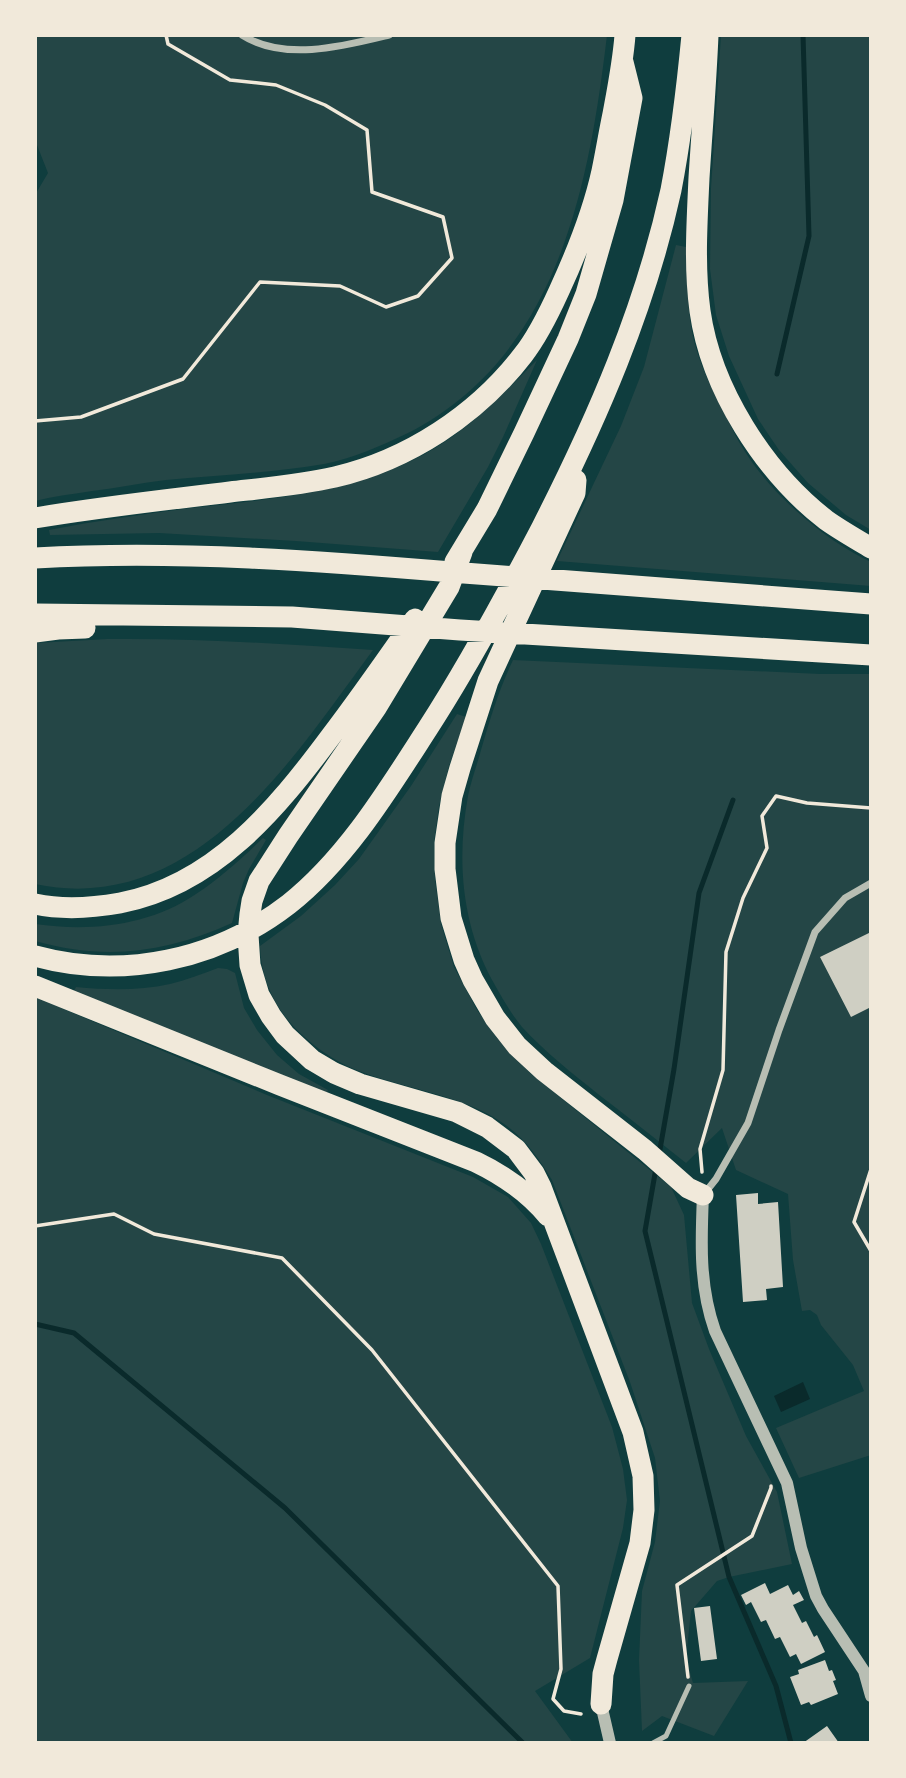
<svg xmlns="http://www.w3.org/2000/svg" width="906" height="1778" font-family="'PT Serif',serif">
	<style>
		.green { fill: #244646 }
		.water { fill: #0a2a2b }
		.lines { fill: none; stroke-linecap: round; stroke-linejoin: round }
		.stream { stroke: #0a2a2b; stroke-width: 5 }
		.building { fill: #cfcfc3 }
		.path { stroke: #f1e9da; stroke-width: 3.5 }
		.service { stroke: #b8beb3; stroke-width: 5 }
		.minor { stroke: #b8beb3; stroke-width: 7 }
		.tertiary { stroke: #b8beb3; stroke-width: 12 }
		.motorway { stroke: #f1e9da; stroke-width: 21 }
	</style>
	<rect width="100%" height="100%" fill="#0f3d3e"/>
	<!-- green -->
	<path class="green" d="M35 35H607C589 187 558 356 408 433 383 445 351 459 324 464 271 473 218 475 166 480 141 483 117 488 92 491 73 494 54 496 35 501V195L48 173 35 140Z
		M721 35H871V530L846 515 808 483 779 450 758 419 729 356 716 315 710 269 711 188Z
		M676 245 686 247C687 275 687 304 692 332 698 361 710 386 724 412 730 424 736 438 744 450 770 493 825 541 871 562V586L557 561 621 426 644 367Z
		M537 360 503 437 488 467 438 552 296 541 159 533 50 535 49 530C96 521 143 514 191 508 279 498 370 492 446 441 480 418 508 389 537 360Z
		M108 639C197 638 285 644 373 650 293 758 194 918 35 884V643Z
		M513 660 820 674H871V1455L799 1478 776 1428 864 1391 853 1365 821 1325 817 1315 810 1310 802 1311 793 1260 788 1194 736 1170 722 1128 686 1163C657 1140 628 1117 598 1094 572 1073 545 1052 522 1027 512 1015 504 1001 496 987 462 929 456 862 468 796 471 781 477 765 481 750 490 719 499 689 513 660Z
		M457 714 466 717 449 766 439 806 434 842 435 880 441 924 454 967 477 1010 497 1038 530 1073 671 1187 684 1215 692 1303 709 1349 746 1436 777 1492 792 1564 729 1577 717 1581 691 1611 686 1659 693 1683 748 1681 714 1736 662 1716 642 1731 639 1660 642 1591 655 1542 660 1501 655 1458 630 1382 552 1180C540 1160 526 1140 507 1126 461 1092 397 1089 347 1066 327 1056 310 1043 295 1028 273 1005 261 977 260 946L301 916 335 885 359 859 411 786Z
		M263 838 266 840 249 869 243 883 232 923C165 953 106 961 35 941V924C90 932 149 926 196 894 220 878 242 858 263 838Z
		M218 968 227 969 235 973 244 1008 257 1030 277 1055 299 1074 328 1090 326 1094 74 991 76 987C107 990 139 991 170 984 186 980 202 974 218 968Z
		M35 997 267 1095 473 1177 508 1197 531 1223 541 1244 612 1427 623 1469 627 1500 623 1528 590 1658 535 1691 573 1743H35Z"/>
	<!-- water -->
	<path class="water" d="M803 1382 810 1399 781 1412 774 1396Z"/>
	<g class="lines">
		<!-- stream -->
		<path class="stream" d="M777 374 809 236 803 35
			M659 1155 674 1069 699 893 733 800
			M656 1168 645 1231 729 1577 776 1686 791 1743
			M35 1324 74 1333 285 1508 523 1743"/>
	</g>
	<!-- building -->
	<path class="building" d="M871 932V1007L851 1017 820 957Z
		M758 1193V1204L778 1202 783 1287 766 1289 767 1300 743 1302 736 1195Z
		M765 1583 770 1594 788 1585 793 1595 799 1591 804 1600 793 1605 802 1623 806 1621 814 1637 817 1635 825 1652 801 1664 796 1654 790 1657 780 1637 775 1639 766 1620 761 1622 751 1602 746 1605 741 1595Z
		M710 1606 717 1659 701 1661 694 1608Z
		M825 1660 829 1671 832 1670 836 1680 833 1681 838 1694 811 1705 809 1702 801 1705 790 1677 799 1674 798 1670Z
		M827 1726 839 1743H803Z"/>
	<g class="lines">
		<!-- path -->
		<path class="path" d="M35 421 81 417 183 379 260 282 340 286 386 307 418 296 452 258 443 217 372 192 367 130 325 105 276 85 230 80 168 44 166 35
			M871 1169 854 1222 871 1251
			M702 1172 700 1149 723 1070 726 952 743 898 767 848 762 816 776 796 807 803 871 808
			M35 1226 114 1214 154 1234 282 1258 372 1350 558 1586 561 1669 553 1699 564 1711 581 1714
			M688 1677 677 1585 752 1536 771 1488V1486"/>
		<!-- service -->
		<path class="service" d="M653 1743 666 1736 689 1686"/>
		<!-- minor -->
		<path class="minor" d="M242 35C284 62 344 46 389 35
			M704 1194 716 1179 748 1123 779 1030 815 932 845 898 871 883"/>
		<!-- tertiary -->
		<path class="tertiary" d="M703 1195C701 1241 699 1286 715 1331L787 1483 801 1548 816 1596 823 1609 864 1671 871 1696
			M601 1704 610 1743"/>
		<!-- motorway -->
		<path class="motorway" d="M708 35C706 83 702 130 699 178 697 222 694 267 700 311 711 389 764 472 826 520 840 530 856 539 871 548
			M576 480 575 493 488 681 460 768 452 796 445 843V869L451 918 464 960 473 980 495 1018 517 1046 544 1071 645 1150 688 1188 703 1195
			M35 518C100 507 165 500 230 492 265 488 300 485 335 477 408 460 477 415 523 355 538 336 549 313 559 291 577 252 593 212 602 171 606 152 609 133 613 114 618 87 623 62 625 35
			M462 552 449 587 376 708 288 836 259 881 252 901 250 914 248 935 250 965 259 995 271 1016 285 1035 312 1060 334 1073 360 1084 457 1112 487 1127 516 1149 534 1173 541 1187 633 1432 643 1476 644 1510 640 1543 607 1659 603 1674 601 1704
			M35 558C178 550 321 561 464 573 600 583 735 594 871 604
			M455 562 487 509 524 433 568 339 586 294 613 200 632 98 623 62
			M35 614 292 617 460 630 871 655
			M35 632 58 629 85 628
			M35 904C63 910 92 908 120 903 214 885 276 810 331 736 360 698 387 659 415 619
			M35 956C123 980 217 960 289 904 347 858 388 790 428 728 470 663 506 596 542 527 597 419 645 309 671 190 681 138 687 87 692 35
			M35 986 280 1085 476 1162C503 1175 528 1192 548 1216"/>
	</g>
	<!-- border -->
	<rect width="906" height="1778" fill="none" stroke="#f1e9da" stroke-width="74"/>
</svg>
